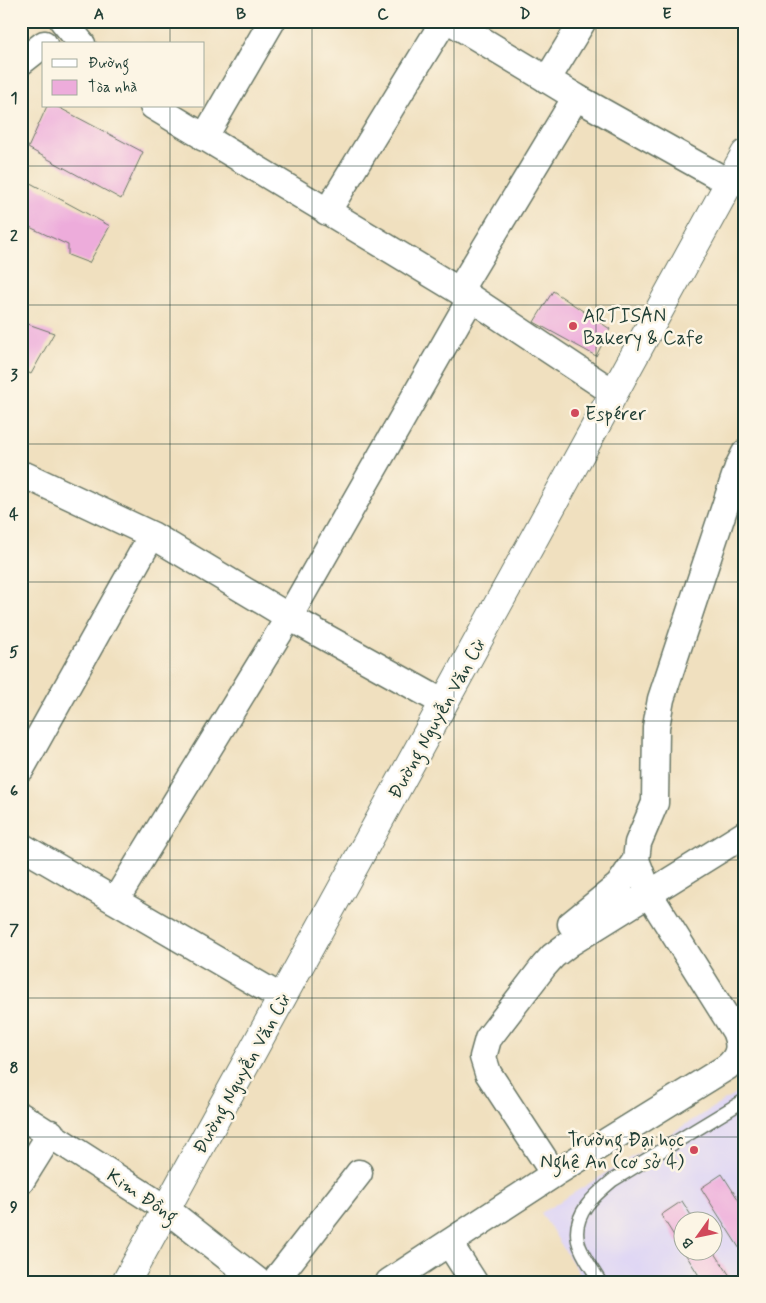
<svg xmlns="http://www.w3.org/2000/svg" width="766" height="1303" font-family="Mynerve,sans-serif">
	<style>
		.built { fill: #ded5f5; fill-rule: evenodd }
		.building { fill: #edacdb }
		.lines { fill: none; stroke-linecap: round; stroke-linejoin: round }
		.lane-casing { stroke: #687665; stroke-width: 15 }
		.street-casing { stroke: #687665; stroke-width: 29 }
		.secondary-casing { stroke: #687665; stroke-width: 30 }
		.lane { stroke: #fff; stroke-width: 12 }
		.street { stroke: #fff; stroke-width: 26 }
		.secondary { stroke: #fff; stroke-width: 28 }
		.grid { fill: none; stroke: #1f3d34; stroke-width: 1; stroke-opacity: 0.55 }
		.poi-dot { fill: #d1495b; stroke: #fcf5e5; stroke-width: 2 }
		.labels { text-anchor: middle; stroke-width: 5; stroke-linejoin: round; paint-order: stroke }
		.poi-label { font-size: 19px; fill: #1f3d34; stroke: #fcf5e5; text-anchor: start }
		.street-label { font-size: 19px; fill: #1f3d34; stroke: #fcf5e5 }
		.neatline { fill: none; stroke: #1f3d34; stroke-width: 2 }
		.grid-label { font-size: 16px; text-anchor: middle; font-weight: bold; fill: #1f3d34 }
	</style>
	<rect width="100%" height="100%" fill="#fcf5e5"/>
	<filter id="ink" filterUnits="userSpaceOnUse"><feTurbulence type="fractalNoise" baseFrequency=".02" numOctaves="2"/><feDisplacementMap in="SourceGraphic" scale="10" xChannelSelector="R" yChannelSelector="G"/><feConvolveMatrix kernelMatrix="1 2 1 2 8 2 1 2 1" color-interpolation-filters="sRGB"/></filter>
	<filter id="wash" filterUnits="userSpaceOnUse"><feTurbulence type="fractalNoise" baseFrequency=".0096" numOctaves="4" result="noise"/><feDisplacementMap in="SourceGraphic" scale="20" xChannelSelector="R" yChannelSelector="G"/><feGaussianBlur stdDeviation="1.12" result="paint"/><feColorMatrix in="noise" values="0 0 0 0 0 0 0 0 0 0 0 0 0 0 0 0 0 1.4 0 .05"/><feComposite in="paint" operator="in"/></filter>
	<g filter="url(#wash)">
		<rect width="100%" height="100%" fill="#f0e0bf"/>
		<!-- built -->
		<path class="built" d="M745 1088V1282H585L541 1213ZM684 1220H714V1250H684Z"/>
		<g id="blocks">
			<!-- building -->
			<path class="building" d="M47 106H56L143 152 121 199 28 148Z
				M21 178 110 226 89 263 68 255V245L21 223Z
				M553 291 610 329 596 356 534 322Z
				M28 324 54 333 31 374 21 369V326L24 328Z
				M722 1174 745 1210V1257L701 1188Z
				M682 1201 694 1220H684V1250H713L732 1279 728 1282H703L661 1215Z"/>
		</g>
	</g>
	<g filter="url(#ink)">
		<use href="#blocks" fill-opacity="0" stroke="#687665" stroke-width="1"/>
		<g class="lines">
			<!-- lane casing -->
			<g class="lane-casing">
				<path id="lane" d="M600 1282C593 1269 581 1255 578 1241 572 1214 595 1195 613 1180L745 1100"/>
			</g>
			<!-- street casing -->
			<g class="street-casing">
				<path id="street" d="M63 21 82 44
					M450 21 576 97 728 182
					M21 62 44 44
					M547 80 583 21
					M153 106 471 298 614 393
					M204 138 272 21
					M327 212 444 21
					M459 291 576 97
					M21 476H27L152 535 289 617 444 703
					M21 769 152 535
					M21 846 282 998
					M115 901 289 617 471 298
					M571 924 619 885 636 860
					M21 1116 166 1209 259 1282
					M554 1174 488 1073 483 1057 488 1039 544 966 553 956 570 943 745 834
					M21 1181 51 1133
					M449 1243 474 1282
					M274 1282 359 1173
					M389 1282 554 1174 727 1067C740 1056 741 1046 735 1031L649 894 636 860 638 843 655 803 656 727 661 699 738 467 745 453"/>
			</g>
			<!-- secondary casing -->
			<g class="secondary-casing">
				<path id="secondary" d="M126 1282 745 154"/>
			</g>
			<!-- lane -->
			<use href="#lane" class="lane"/>
			<!-- street -->
			<use href="#street" class="street"/>
			<!-- secondary -->
			<use href="#secondary" class="secondary"/>
		</g>
	</g>
	<!-- grid -->
	<path class="grid" d="M170 21V44M312 21V1282M454 21V1282M596 21V1282M170 106V1282M21 166H745M21 305H745M21 444H745M21 582H745M21 721H745M21 860H745M21 998H745M21 1137H745"/>
	<!-- markers -->
	<g class="poi-dot">
		<circle cx="573" cy="326" r="5"/>
		<circle cx="575" cy="413" r="5"/>
		<circle cx="694" cy="1150" r="5"/>
	</g>
	<g class="labels">
		<!-- poi labels -->
		<g class="poi-label">
			<text x="583" y="322">ARTISAN<tspan x="583" dy="22">Bakery &amp; Cafe</tspan></text>
			<text x="585" y="420">Espérer</text>
			<text x="684" y="1146" text-anchor="end">Trường Đại học<tspan x="684" dy="22">Nghệ An (cơ sở 4)</tspan></text>
		</g>
		<!-- street labels -->
		<g class="street-label">
			<text transform="translate(436 718) rotate(-61)" y="7">Đường Nguyễn Văn Cừ</text>
			<text transform="translate(241 1073) rotate(-61)" y="7">Đường Nguyễn Văn Cừ</text>
			<text transform="translate(143 1195) rotate(34)" y="7">Kim Đồng</text>
		</g>
	</g>
	<!-- margin -->
	<rect width="766" height="1303" fill="none" stroke="#fcf5e5" stroke-width="55"/>
	<!-- legend -->
	<rect x="42" y="42" width="162" height="65" fill="#fcf5e5" stroke="#a4ab9e"/>
	<rect x="52" y="59" width="25" height="8" fill="#ffffff" stroke="#a4ab9e"/>
	<text x="88" y="68" font-size="15" fill="#1f3d34">Đường</text>
	<rect x="52" y="80" width="25" height="15" fill="#edacdb" stroke="#a4ab9e"/>
	<text x="88" y="92" font-size="15" fill="#1f3d34">Tòa nhà</text>
	<!-- north arrow -->
	<g transform="translate(698 1236) rotate(237)"><circle r="24" fill="#fcf5e5" stroke="#a4ab9e"/>
	<path d="M0-4L9 19L0 12L-9 19Z" fill="#d1495b"/>
	<text y="-8" font-size="14" font-weight="bold" text-anchor="middle" fill="#1f3d34">B</text>
	</g>
	<rect x="28" y="28" width="710" height="1248" class="neatline"/>
	<g class="grid-label">
		<text x="99" y="19">A</text>
		<text x="241" y="19">B</text>
		<text x="383" y="19">C</text>
		<text x="525" y="19">D</text>
		<text x="667" y="19">E</text>
		<text x="14" y="103">1</text>
		<text x="14" y="241">2</text>
		<text x="14" y="380">3</text>
		<text x="14" y="519">4</text>
		<text x="14" y="657">5</text>
		<text x="14" y="796">6</text>
		<text x="14" y="935">7</text>
		<text x="14" y="1073">8</text>
		<text x="14" y="1212">9</text>
	</g>
</svg>
